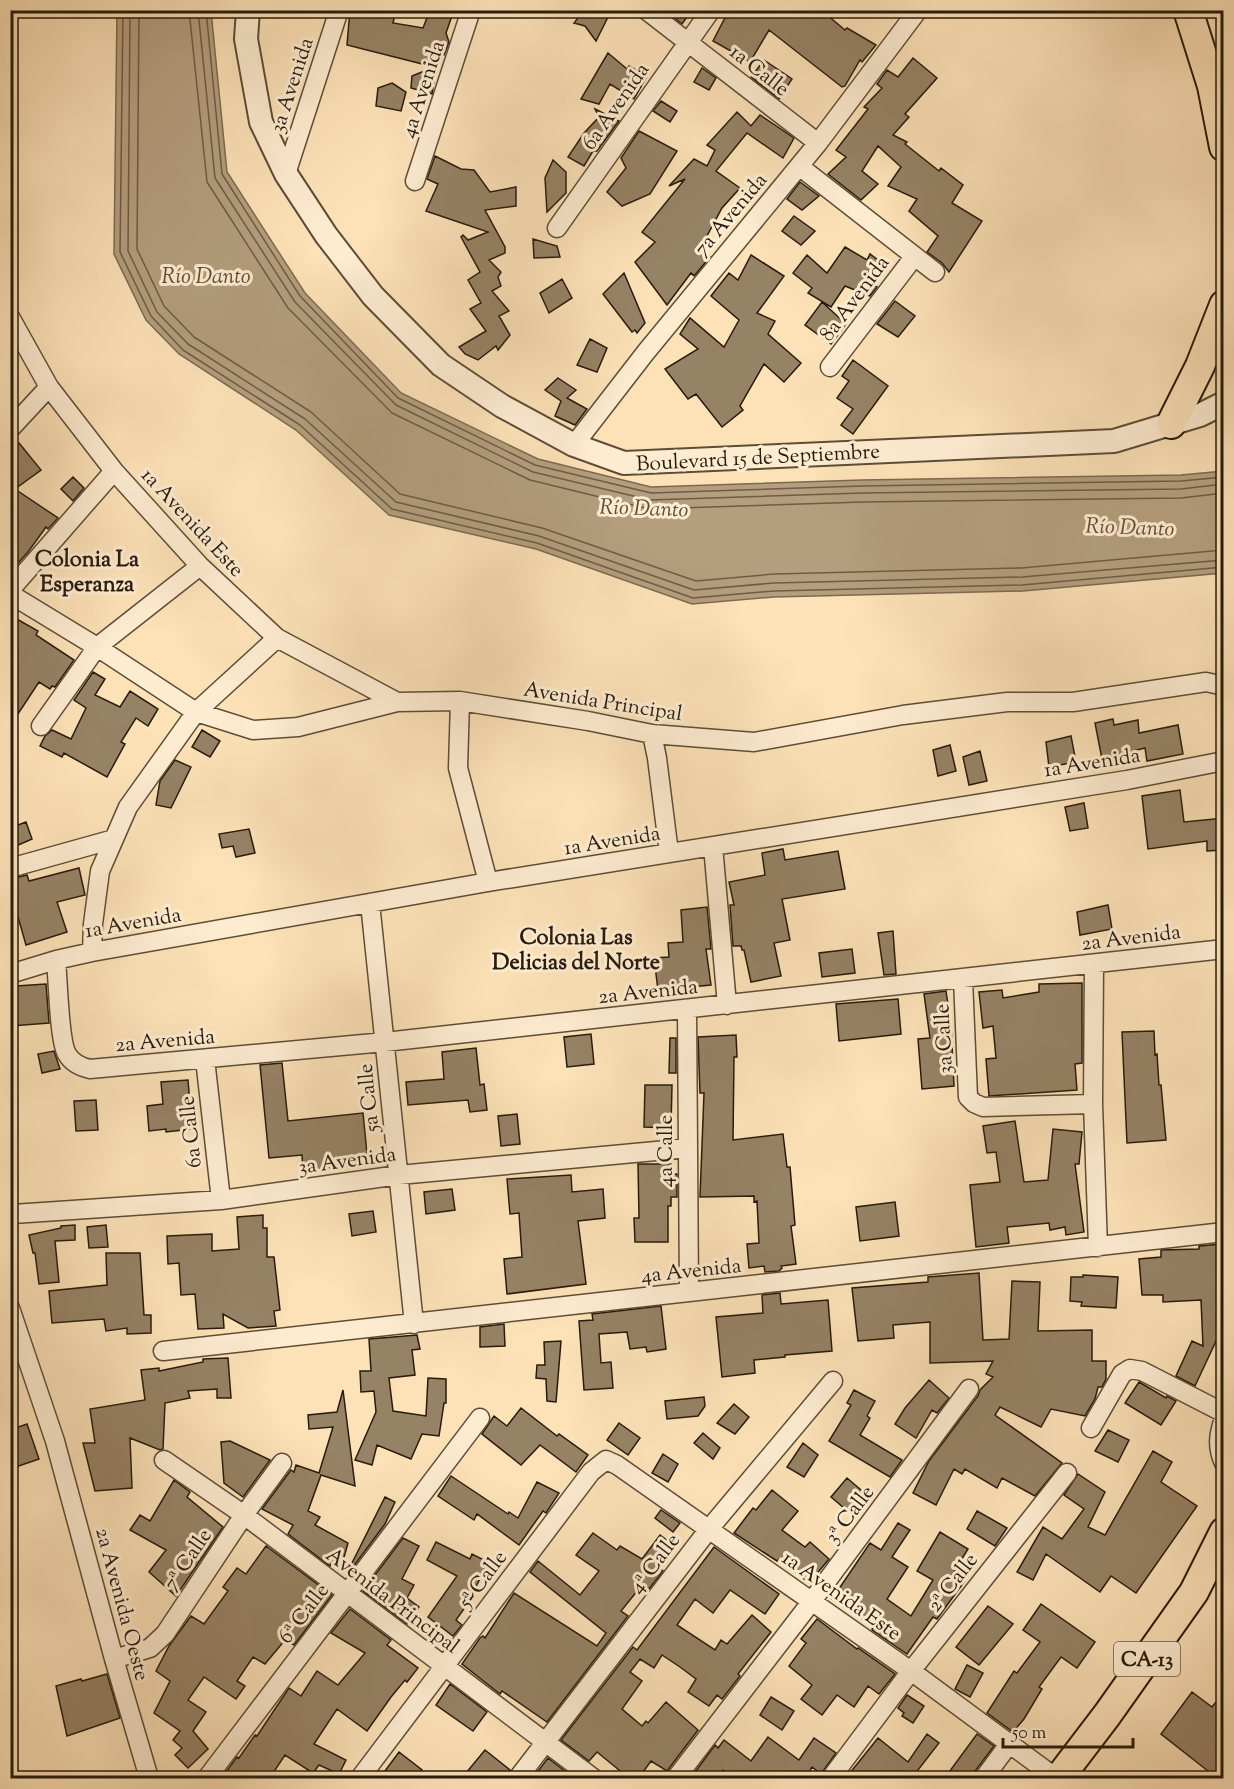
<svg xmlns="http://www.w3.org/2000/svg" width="1234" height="1789" font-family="'Sorts Mill Goudy',serif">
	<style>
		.water { fill: #b49e7e; stroke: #7c6a50; stroke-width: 1.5 }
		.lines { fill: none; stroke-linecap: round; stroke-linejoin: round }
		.shore { stroke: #6e5c45; stroke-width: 1.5 }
		.building { fill: #968265; stroke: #271b0c; stroke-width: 1.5 }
		.minor-casing { stroke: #5c4d37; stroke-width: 21 }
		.tertiary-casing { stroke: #5c4d37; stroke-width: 26 }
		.primary-casing { stroke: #271b0c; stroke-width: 32 }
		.minor { stroke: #feecd1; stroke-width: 18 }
		.tertiary { stroke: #feecd1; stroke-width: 22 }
		.primary { stroke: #fde2b8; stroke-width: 28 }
		.labels { text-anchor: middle; stroke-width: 6; stroke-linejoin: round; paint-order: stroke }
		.shield { fill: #feecd1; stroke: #685a47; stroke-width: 1.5 }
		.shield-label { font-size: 20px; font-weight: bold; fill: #271b0c }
		.street-label { font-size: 21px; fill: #271b0c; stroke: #feecd1 }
		.water-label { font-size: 22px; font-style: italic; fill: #5f4f3a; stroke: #feecd1 }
		.neighbourhood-label { font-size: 22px; font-weight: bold; fill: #271b0c; stroke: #feecd1 }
	</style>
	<rect width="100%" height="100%" fill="#fde2b8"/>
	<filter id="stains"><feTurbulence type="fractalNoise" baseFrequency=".00333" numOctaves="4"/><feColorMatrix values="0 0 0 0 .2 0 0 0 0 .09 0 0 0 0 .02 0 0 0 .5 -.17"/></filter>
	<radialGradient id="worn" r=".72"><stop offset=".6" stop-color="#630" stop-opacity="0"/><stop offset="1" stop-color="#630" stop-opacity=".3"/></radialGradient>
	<!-- water -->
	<path class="water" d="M117 11H211L227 172 305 293 401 393 538 459 651 487 862 480 1181 475 1223 471V573L1023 591 774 597 692 604 536 549 389 515 296 430 179 354 146 320 114 254Z"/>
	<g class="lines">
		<!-- shore -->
		<path class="shore" d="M123 10 120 252 151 316 183 350 300 425 392 509 537 543 693 598 774 591 1022 585 1224 567
			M130 10 128 251 157 312 188 344 305 419 396 502 539 536 694 590 774 583 1022 577 1224 560
			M139 10 137 249 164 306 194 337 311 412 400 494 542 528 696 581 774 574 1021 568 1224 550
			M189 10 207 182 288 308 392 413 530 480 649 509 863 502 1181 498 1224 493
			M198 10 215 178 295 302 396 405 533 472 650 500 863 493 1181 489 1224 484
			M206 10 222 174 300 296 398 398 535 465 651 493 862 486 1181 481 1224 477"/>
	</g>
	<!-- building -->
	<path class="building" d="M350 10H396L393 23 423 28 430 10H454L446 33 449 42 444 55 438 54 432 94 411 88 412 76 434 67 347 45Z
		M584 10H597L608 17 596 41 585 26 574 23Z
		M665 10H692L682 24Z
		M729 10H821L845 30 847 28 876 45 862 62 860 60 845 86 842 87 769 30 750 62 713 41Z
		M608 53 627 69 629 66 647 76 634 99 610 84 599 104 581 99Z
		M913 58 937 78 905 114 909 117 893 135 907 142 905 144 939 171 941 168 963 185 952 203 982 221 949 272 942 263 927 252 938 236 909 211 917 199 888 186 901 167 878 146 862 171 878 184 861 200 828 174 846 157 836 150 868 109 864 107 882 88 877 84 887 70 898 77Z
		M764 60 792 79 779 99 751 77Z
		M702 68 716 78 709 90 694 82Z
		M392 83 406 92 401 111 376 106 378 88Z
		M661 101 677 111 670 122 653 111Z
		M595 109 619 121 597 151H593L584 166 568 157 584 133 599 117Z
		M737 112 751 126 760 115 794 138 783 158 747 133 716 171 740 188 722 208 700 249 710 257 694 276 691 273 667 305 635 262 655 242 642 232 685 179 669 186 694 159 707 166 715 150 707 145Z
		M639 131 677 151 650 194 622 206 607 192 626 168 621 158Z
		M435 156 461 169 474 170 490 192 516 187V206L485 210 505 247V253L489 260 501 272 498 277 501 286 492 291 509 311 499 316 510 335 498 350 496 346 478 360 465 354 459 347 486 331 470 309 481 303 468 280 480 272 461 237 463 235 468 240 488 232 426 211 438 184 427 179Z
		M553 160 566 172V193L547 212 545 178Z
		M800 182 819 196 802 210 787 199Z
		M794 216 815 231 801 245 782 231Z
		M533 239 557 246 560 257 534 258Z
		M845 247 867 260 870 254 886 266 874 285 877 287 870 296 845 286 831 307 808 293 812 288 793 273 807 255 827 273Z
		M751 255 784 276 757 313 775 321 768 334 801 363 784 382 764 364 740 406 743 410 722 427 696 394 688 399 665 369 698 349 680 334 690 318 724 347 739 320 711 296 729 273 738 280Z
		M624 273 645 323 637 333 635 330 632 332 603 294Z
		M562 279 572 298 549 313 540 293Z
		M895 301 915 316 898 337 877 324Z
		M822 302 846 324 831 344 805 325Z
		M590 339 607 348 597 372 577 365Z
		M853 360 888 386 853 434 841 425 853 409 837 398 849 381 842 376Z
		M558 378 576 390 567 398 587 409 575 425 555 416 561 401 545 390Z
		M19 443 41 470 15 489 58 518 48 529 46 527 28 552 10 572V449Z
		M73 477 84 488 73 501 61 489Z
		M15 618 38 631 36 635 74 660 55 687 52 686 50 689 39 682 10 726V625Z
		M93 672 105 679 95 695 120 707 130 691 158 709 148 726 136 718 121 742 125 744 107 777 64 753 62 757 40 746 45 736 52 730 71 739 86 708 74 700Z
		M1113 719 1114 725 1138 720 1139 733 1178 725 1183 754 1147 761 1145 748 1102 759 1095 723Z
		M202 730 220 741 210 757 192 747Z
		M1071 736 1076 762 1049 767 1046 742Z
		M950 745 956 771 938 776 933 750Z
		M980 751 987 781 969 785 963 757Z
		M175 760 191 767 171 808 156 805 160 781Z
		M1180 790 1184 822 1224 818V850L1207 851V841L1148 849 1142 796Z
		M1084 803 1088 828 1070 831 1065 807Z
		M26 822 32 839 16 846 10 834V828Z
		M249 829 255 853 236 857 233 846 222 848 219 834Z
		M783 849 785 860 838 851 845 889 782 899 790 940 774 943 781 976 751 982 744 950H742L741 946H733L730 905H734L729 882 765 875 762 853Z
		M79 868 85 895 57 902 67 932 26 945 18 917 10 919V879L27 875 29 881Z
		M1108 905 1112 929 1080 935 1077 912Z
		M707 907 711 949H706L711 985 658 990 654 958 669 957 668 943 683 942 681 910Z
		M893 931 896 974 884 975 878 933Z
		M852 949 855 973 822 977 819 953Z
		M1082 983V1063L1075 1064 1077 1090 989 1096 986 1059 996 1058 993 1026 983 1028 979 992 1002 990 1003 998 1039 992V984Z
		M46 984 49 1023 11 1026 10 994H17L16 986Z
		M946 991 951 1025 954 1086 922 1089 918 1039 930 1038 924 994Z
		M898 999 901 1034 839 1041 836 1004Z
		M1154 1031 1155 1055 1157 1054 1159 1085H1161L1166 1140 1127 1143 1122 1032Z
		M591 1034 594 1064 567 1067 564 1037Z
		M736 1035 737 1057H734L733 1140 783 1134 787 1167H790L795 1225 791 1226 796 1264 781 1266 782 1268 779 1271 765 1272 764 1266 749 1268 747 1244 759 1243 757 1201 754 1202V1196L700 1197 704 1093H700L698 1037Z
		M670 1038H676V1073H669Z
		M476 1048 480 1085 484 1084 487 1110 470 1112 468 1100 408 1105 406 1082 444 1079 442 1052Z
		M54 1051 60 1069 42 1073 38 1054Z
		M282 1063 288 1121 363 1113 368 1164 303 1171 302 1155 269 1158 260 1065Z
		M188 1080 192 1129 166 1132V1129L149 1131 147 1106 163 1104 161 1082Z
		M645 1085H672L671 1128 644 1127Z
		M96 1100 98 1130 76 1131 74 1101Z
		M517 1114 520 1144 501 1146 498 1116Z
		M1015 1121 1024 1182 1048 1180 1053 1129 1082 1132 1079 1164H1075L1084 1232 1066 1235 1065 1227 1050 1230 1049 1223 1007 1227 1009 1243 976 1247 970 1185 1000 1182 996 1152 987 1153 983 1126Z
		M638 1164H671V1174H677V1197H671V1206H668V1242H635L634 1218H639Z
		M571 1175 572 1192 603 1189 605 1218 578 1221 586 1284 507 1294 504 1259 522 1257 519 1213 510 1214 507 1179Z
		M452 1189 455 1210 426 1214 424 1192Z
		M895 1202 899 1236 860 1241 856 1207Z
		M373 1211 376 1232 352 1236 349 1214Z
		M263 1215V1228H267V1257H274L280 1310 274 1311 276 1326 248 1328 223 1314 224 1328 198 1329 195 1294 181 1295 179 1263 168 1264 167 1236 212 1234V1251L239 1249 237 1217Z
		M75 1225V1240L55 1241 59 1282 39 1284 35 1253H33L29 1235 61 1228V1226Z
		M106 1225 108 1247 89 1248 87 1227Z
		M1224 1244V1339H1217L1195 1386 1176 1376 1192 1341 1203 1346 1201 1300 1163 1302V1295H1142L1139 1259 1161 1257V1250L1199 1249V1246Z
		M106 1253H140L144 1315H151V1333L127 1334V1328L106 1331 104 1319 52 1323 49 1291 107 1285Z
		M979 1273 983 1340 1009 1339 1012 1281 1040 1282 1038 1331 1092 1330V1361H1106V1379L1102 1387H1098L1095 1399 1085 1416 1051 1409 1041 1427 1000 1407 995 1415 1062 1463 1035 1496 1002 1478 997 1488 965 1469 962 1474 954 1469 936 1505 913 1493 929 1461 978 1396 980 1390 993 1377 986 1374 993 1361 930 1363V1322L893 1325 894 1338 858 1341 852 1288 928 1282V1277Z
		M1083 1275 1118 1277 1116 1308 1081 1306 1082 1302 1070 1301 1071 1277H1083Z
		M780 1293 781 1304 828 1300 832 1351 785 1355V1357L754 1360 755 1373 722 1377 716 1317 763 1313 762 1295Z
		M661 1306 666 1349 647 1352 646 1347 630 1349 627 1332 599 1334 601 1363 611 1362 613 1388 584 1390 579 1321 593 1320 592 1314Z
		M504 1324 505 1346 480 1347V1327Z
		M417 1335 420 1349 412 1350 415 1375 389 1378 393 1411 426 1416 428 1378 446 1379V1403H444L439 1436 422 1434 411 1459 377 1445 372 1465 355 1460 376 1412 374 1391 361 1392 360 1371H371L369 1339Z
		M561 1341 556 1402 547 1401 546 1379 536 1378 537 1365H545L544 1342Z
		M228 1358 231 1398H217V1389L188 1391 190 1398 165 1403 163 1449 160 1450 130 1438 132 1488 95 1491 83 1443H95L90 1409 145 1400 141 1370 159 1368V1371L203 1362V1359Z
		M929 1380 949 1398 937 1413 932 1410 916 1438 895 1424 905 1408Z
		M1139 1382 1166 1398 1167 1396 1176 1401 1161 1425 1125 1403Z
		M343 1390 355 1486 321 1475 308 1511 320 1517 315 1525 348 1543 341 1568 331 1564 330 1566 288 1534 293 1525 262 1509 291 1470 294 1472 296 1465 319 1473 333 1427 309 1429 308 1415 337 1412Z
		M854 1390 875 1401 867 1416 870 1418 860 1435 902 1460 890 1477 829 1441 851 1405 847 1403Z
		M704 1397 705 1406 698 1416 667 1419 665 1401Z
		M734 1404 749 1417 735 1434 717 1423Z
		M521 1408 557 1436 559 1434 588 1455 576 1472 540 1445 521 1465 482 1434 494 1416 507 1426Z
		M619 1423 640 1438 628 1455 607 1440Z
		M27 1424 39 1459 10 1469V1430Z
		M1108 1430 1129 1440 1118 1462 1095 1451Z
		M703 1433 720 1448 713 1459 694 1443Z
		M230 1441 270 1460 243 1497 224 1483 221 1442Z
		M803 1443 818 1455 804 1477 787 1467Z
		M1153 1451 1172 1462 1161 1482 1197 1506 1136 1593 1111 1576 1100 1592 1046 1554 1033 1580 1017 1572 1043 1527 1062 1539 1084 1509 1064 1495 1078 1474 1105 1492 1088 1527 1105 1535Z
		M663 1454 678 1464 668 1482 652 1473Z
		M451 1476 508 1514 509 1512 518 1518 537 1482 559 1493 546 1513 543 1511 519 1545 477 1514 474 1520 438 1496Z
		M847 1478 867 1495 851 1514 831 1497Z
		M174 1480 190 1492 187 1497 223 1527 176 1596 149 1572 166 1550 130 1530 140 1515 150 1521Z
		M772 1490 798 1511 782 1530 805 1547 810 1542 829 1559 809 1583 779 1559 777 1561 734 1533 753 1508 756 1510Z
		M385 1497 395 1502 385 1524 350 1571H348Z
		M661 1510 680 1523 673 1532 655 1518Z
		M977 1511 1007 1528 995 1546 967 1529Z
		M898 1523 910 1530 892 1557 908 1567 887 1599 911 1616 933 1580 917 1571 940 1532 968 1549 952 1575 964 1582 937 1619 933 1617 907 1654 872 1630 873 1626 832 1599 870 1543 881 1550Z
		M593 1533 617 1550 620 1546 642 1559 660 1535 673 1545 657 1567 663 1571 649 1589 642 1585 621 1611 628 1616 547 1722 502 1691 500 1694 462 1664 480 1638 483 1636 485 1638 514 1593 597 1646 606 1633 530 1572 538 1561 580 1595 599 1571 576 1555Z
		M403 1538 419 1546 402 1579 414 1585 407 1598 419 1607 407 1624 363 1591Z
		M436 1542 470 1559 472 1554 488 1562 472 1595 473 1596 456 1620 462 1625 453 1636 428 1617 457 1576 427 1560Z
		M266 1546 332 1595 294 1645 285 1640 265 1664 253 1657 237 1681 245 1686 236 1699 204 1677 188 1700 206 1712 193 1731 208 1749 188 1768 175 1755 182 1748 173 1740 180 1731 154 1713 170 1681 156 1671 169 1646 191 1616 204 1624 228 1591 223 1587 237 1568 246 1574Z
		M714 1547 779 1594 765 1614 730 1590 713 1613 695 1599 677 1625 715 1650 721 1640 727 1644 752 1615 771 1632 738 1674 740 1676 722 1699 717 1695 709 1706 688 1692 696 1679 680 1667 662 1655 654 1668 640 1659 630 1672 642 1681 622 1709 642 1726 646 1721 648 1723 666 1702 698 1730 667 1771 651 1761 638 1779H630L597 1752 589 1761 561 1740 633 1647 637 1650Z
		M1041 1604 1095 1642 1077 1668 1061 1657 1039 1687 1042 1689 1024 1719 1013 1732 987 1713 1014 1671 1017 1673 1040 1642 1023 1630Z
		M988 1606 1013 1624 979 1665 956 1647Z
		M350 1609 391 1640 387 1645 418 1668 407 1682 405 1680 391 1697 367 1731 337 1709 314 1744 346 1760 339 1774 319 1765 313 1773 285 1755 269 1779H221L237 1757 239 1758 255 1735 257 1736 289 1688 301 1696 317 1671 338 1685 365 1653 331 1633Z
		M817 1619 857 1649 858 1648 895 1674 879 1694 868 1686 854 1707 837 1695 822 1715 801 1699 812 1685 789 1666 806 1643 801 1639Z
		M967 1665 983 1673 970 1697 955 1689Z
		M107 1674 120 1718 67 1736 56 1686 81 1679 82 1681Z
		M450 1684 487 1712 473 1731 436 1705Z
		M1192 1692 1212 1707 1224 1692V1779H1218L1208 1771 1161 1734Z
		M907 1695 924 1706 913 1723 902 1716 904 1713 898 1708Z
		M771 1697 794 1711 782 1730 760 1715Z
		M927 1734 939 1743 911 1779H845L878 1738 908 1762Z
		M977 1734 994 1746 975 1771 973 1779H944Z
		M768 1737 799 1760 814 1738 836 1753 821 1774 812 1767 805 1779H735L723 1770 716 1779H690L715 1745 718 1748 724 1740 751 1761Z
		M485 1750 510 1770 507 1779H461Z
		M399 1752 422 1770 415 1779H379Z
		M548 1758 575 1779H532Z"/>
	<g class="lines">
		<!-- minor casing -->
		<g class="minor-casing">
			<path id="minor" d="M646 10 818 143
				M799 166 935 272
				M286 174 339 10
				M415 181 471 10
				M557 228 711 10
				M10 317 49 387 114 471 200 566 277 638 397 702
				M830 367 914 257
				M10 429 49 387
				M574 445 646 352 818 143 918 10
				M10 590 114 471
				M10 594 97 647 196 712 253 730 298 727 397 702 460 701 588 721 652 734 754 742 903 715 1007 702H1073L1206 682 1224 686
				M460 701 458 768 488 882
				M41 726 97 647 200 566
				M652 734 657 758 669 853
				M713 846 727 1005
				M10 868 114 839
				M370 903 414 1324
				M92 952 93 924 100 871 128 807 196 712 277 638
				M56 960C58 979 59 1041 67 1054 72 1063 81 1067 90 1069L385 1042 1224 949
				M1094 964 1093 1104 1098 1247
				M10 974 56 960 92 952 488 882 1127 780 1224 761
				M963 979 968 1097 974 1103 983 1107 1093 1104
				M687 1010 689 1292
				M205 1059 221 1200
				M13 1214 221 1200 399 1175 688 1148
				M10 1308 55 1441 114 1659 149 1778
				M163 1351 1224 1232
				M1224 1419C1218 1435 1217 1448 1224 1463
				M1091 1428 1122 1374 1130 1369 1142 1371 1224 1413
				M164 1460 244 1515 593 1778
				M114 1659 150 1648 165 1634 244 1515 282 1463
				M207 1778 480 1418
				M360 1778 591 1472 606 1460 617 1465 911 1671 1056 1778
				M518 1778 709 1529 833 1381
				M676 1778 812 1601 969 1389
				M831 1778 911 1671 1067 1473
				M984 1778 1009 1744"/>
		</g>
		<!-- tertiary casing -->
		<g class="tertiary-casing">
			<path id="tertiary" d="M248 10 246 39 261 122 286 174 326 235 373 296 441 365 502 406 574 445 624 463 1114 441 1200 415 1224 403"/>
		</g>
		<!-- primary casing -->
		<g class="primary-casing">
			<path id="primary" d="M1188 10 1212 86 1224 147
				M1171 424 1200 366 1224 305
				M1059 1778 1107 1715 1194 1592 1224 1532"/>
		</g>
		<!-- minor -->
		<use href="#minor" class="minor"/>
		<!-- tertiary -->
		<use href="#tertiary" class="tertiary"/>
		<!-- primary -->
		<use href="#primary" class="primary"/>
	</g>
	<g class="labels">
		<!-- shield labels -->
		<rect class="shield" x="1114" y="1642" width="66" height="34" rx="4.5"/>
		<g class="shield-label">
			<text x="1147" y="1666">CA-13</text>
		</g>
		<!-- street labels -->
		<g class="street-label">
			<text transform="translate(760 70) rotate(38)" y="7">1a Calle</text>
			<text transform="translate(291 85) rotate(-72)" y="7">3a Avenida</text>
			<text transform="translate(422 89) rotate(-72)" y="7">4a Avenida</text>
			<text transform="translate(615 106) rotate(-55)" y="7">6a Avenida</text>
			<text transform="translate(730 214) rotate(-50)" y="7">7a Avenida</text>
			<text transform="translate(854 298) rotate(-53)" y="7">8a Avenida</text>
			<text transform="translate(758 457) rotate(-3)" y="7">Boulevard 15 de Septiembre</text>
			<text transform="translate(193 522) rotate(47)" y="7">1a Avenida Este</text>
			<text transform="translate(603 701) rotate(9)" y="7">Avenida Principal</text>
			<text transform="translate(1092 762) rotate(-9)" y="7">1a Avenida</text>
			<text transform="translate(612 840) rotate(-9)" y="7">1a Avenida</text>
			<text transform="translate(133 922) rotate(-10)" y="7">1a Avenida</text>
			<text transform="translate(1131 937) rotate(-7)" y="7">2a Avenida</text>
			<text transform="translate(648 991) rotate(-6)" y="7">2a Avenida</text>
			<text transform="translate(943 1039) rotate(-93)" y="7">3a Calle</text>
			<text transform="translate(165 1040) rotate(-5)" y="7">2a Avenida</text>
			<text transform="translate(368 1098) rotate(-96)" y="7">5a Calle</text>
			<text transform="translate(190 1132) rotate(-96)" y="7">6a Calle</text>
			<text transform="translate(665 1151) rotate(-90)" y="7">4a Calle</text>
			<text transform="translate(347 1160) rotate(-8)" y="7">3a Avenida</text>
			<text transform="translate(691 1270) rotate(-6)" y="7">4a Avenida</text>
			<text transform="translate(849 1514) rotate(-53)" y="7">3ª Calle</text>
			<text transform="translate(187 1559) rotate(-56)" y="7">7ª Calle</text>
			<text transform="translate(654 1563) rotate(-53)" y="7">4ª Calle</text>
			<text transform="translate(482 1579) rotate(-53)" y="7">5ª Calle</text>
			<text transform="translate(952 1582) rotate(-52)" y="7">2ª Calle</text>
			<text transform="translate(842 1595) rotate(35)" y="7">1a Avenida Este</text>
			<text transform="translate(393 1600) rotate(37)" y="7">Avenida Principal</text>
			<text transform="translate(123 1604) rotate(75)" y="7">2a Avenida Oeste</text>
			<text transform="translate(303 1613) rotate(-53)" y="7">6ª Calle</text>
		</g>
		<!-- water labels -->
		<g class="water-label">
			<text x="206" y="283">Río Danto</text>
			<text transform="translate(644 507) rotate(2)" y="8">Río Danto</text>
			<text transform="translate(1130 526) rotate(2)" y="8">Río Danto</text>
		</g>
		<!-- neighbourhood labels -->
		<g class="neighbourhood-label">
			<text x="87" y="566">Colonia La<tspan x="87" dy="25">Esperanza</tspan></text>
			<text x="576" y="944">Colonia Las<tspan x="576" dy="25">Delicias del Norte</tspan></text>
		</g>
	</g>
	<!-- margin -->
	<rect width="1234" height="1789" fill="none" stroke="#fde2b8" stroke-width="36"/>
	<rect x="12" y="12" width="1210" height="1765" fill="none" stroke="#271b0c" stroke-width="3"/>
	<rect x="18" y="18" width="1198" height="1753" fill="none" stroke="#271b0c" stroke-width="1.5"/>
	<!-- scale -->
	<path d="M1003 1738v9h130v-9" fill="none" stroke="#271b0c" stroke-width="3"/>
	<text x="1012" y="1738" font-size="18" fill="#271b0c" stroke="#feecd1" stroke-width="4.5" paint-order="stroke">50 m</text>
	<rect width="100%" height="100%" filter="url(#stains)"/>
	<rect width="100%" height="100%" fill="url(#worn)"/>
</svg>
